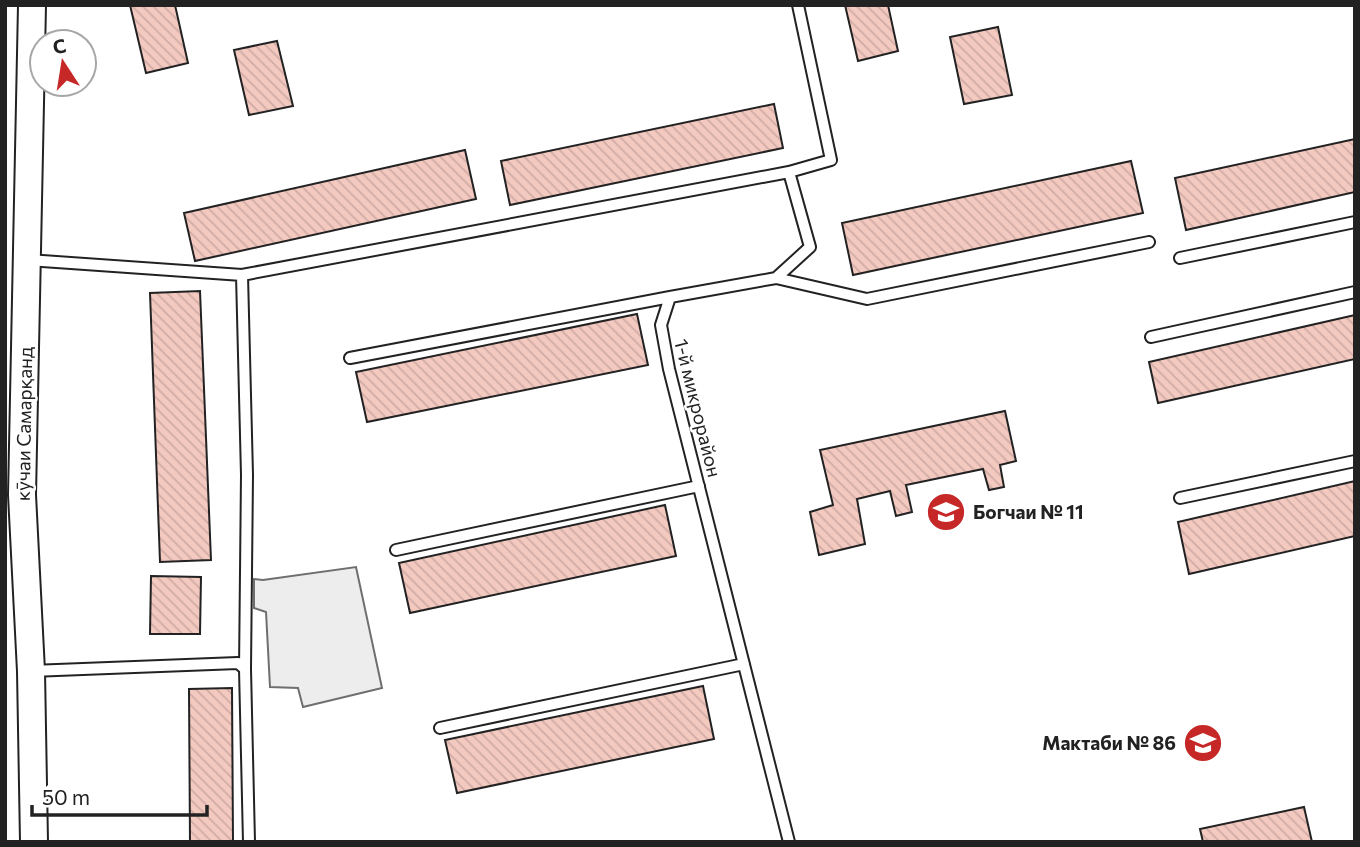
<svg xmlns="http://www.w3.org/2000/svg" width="1360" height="847" font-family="Commissioner,sans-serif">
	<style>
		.parking { fill: #ededed; stroke: #6f6f6f; stroke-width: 2 }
		.building { fill: url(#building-back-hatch); stroke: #222; stroke-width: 2 }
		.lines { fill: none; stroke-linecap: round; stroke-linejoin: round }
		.service-casing { stroke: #222; stroke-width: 14 }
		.tertiary-casing { stroke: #222; stroke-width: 30 }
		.service { stroke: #fff; stroke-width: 10 }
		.tertiary { stroke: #fff; stroke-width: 26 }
		.labels { text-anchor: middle; stroke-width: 5; stroke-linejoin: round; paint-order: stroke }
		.street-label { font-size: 19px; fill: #222; stroke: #fff }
		.poi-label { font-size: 19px; font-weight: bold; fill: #222; stroke: #fff; text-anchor: start }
	</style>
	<defs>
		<pattern id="building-back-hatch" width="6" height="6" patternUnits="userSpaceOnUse" patternTransform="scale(1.75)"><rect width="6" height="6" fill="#f3c9c0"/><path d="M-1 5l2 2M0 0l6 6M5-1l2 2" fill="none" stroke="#d0aca5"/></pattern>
	</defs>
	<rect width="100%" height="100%" fill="#fff"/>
	<!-- parking -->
	<path class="parking" d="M356 567 382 688 303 707 298 688 270 687 266 612 254 608V579L263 580Z"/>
	<!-- building -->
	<path class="building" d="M130 5H175L188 63 146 73Z
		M845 5H888L898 51 858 61Z
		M998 27 1012 95 964 104 950 37Z
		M277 41 293 106 249 115 234 50Z
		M774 104 783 148 510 205 501 161Z
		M1355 139V192L1186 230 1175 178Z
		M465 150 476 199 195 261 184 213Z
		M1131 161 1143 213 853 275 842 223Z
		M200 291 211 560 160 562 150 293Z
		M637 314 648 365 367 422 356 372Z
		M1355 315V359L1158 403 1149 362Z
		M1005 411 1016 461 1000 465 1004 487 989 490 983 469 906 485 912 512 896 516 890 491 857 499 865 544 819 555 810 512 833 505 820 450Z
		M1355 481V536L1189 574 1178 522Z
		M665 505 676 556 410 613 399 563Z
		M151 576 201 577 200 634H150Z
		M703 686 714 739 457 793 445 740Z
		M232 688 233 842H190L189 689Z
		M1304 807 1312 842H1203L1200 829Z"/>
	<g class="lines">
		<!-- service casing -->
		<g class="service-casing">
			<path id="service" d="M1180 258 1355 222
				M28 260 242 275 789 172
				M242 275 247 475 245 669
				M776 278 867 299 1149 242
				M1151 337 1355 292
				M350 358 670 297
				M1180 498 1355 461
				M396 550 699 486
				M31 671 238 663 245 669 249 842
				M440 728 744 664
				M789 842 669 369 661 325 670 297 776 278 810 247 789 172 831 160 798 5"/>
		</g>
		<!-- tertiary casing -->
		<g class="tertiary-casing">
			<path id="tertiary" d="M32 5 22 495 31 671 34 842"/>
		</g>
		<!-- service -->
		<use href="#service" class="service"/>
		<!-- tertiary -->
		<use href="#tertiary" class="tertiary"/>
	</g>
	<!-- icons -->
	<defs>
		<g id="school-disc" transform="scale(2.0125)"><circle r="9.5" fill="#c62828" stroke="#fff"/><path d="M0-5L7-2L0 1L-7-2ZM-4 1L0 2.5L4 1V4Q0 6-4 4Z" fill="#fff"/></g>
	</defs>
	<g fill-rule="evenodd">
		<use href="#school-disc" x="946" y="512"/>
		<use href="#school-disc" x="1203" y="743"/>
	</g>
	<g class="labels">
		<!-- street labels -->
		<g class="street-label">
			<text transform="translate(698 408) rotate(76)" y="7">1-й микрорайон</text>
			<text transform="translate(24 424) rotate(-89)" y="7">кӯчаи Самарқанд</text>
		</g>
		<!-- poi labels -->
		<g class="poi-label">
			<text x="973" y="519">Богчаи № 11</text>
			<text x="1176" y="750" text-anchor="end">Мактаби № 86</text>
		</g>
	</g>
	<!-- border -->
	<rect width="1360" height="847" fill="none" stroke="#222222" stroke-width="14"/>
	<!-- north arrow -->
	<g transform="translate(63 63) rotate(348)"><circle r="33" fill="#ffffff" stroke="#a7a7a7" stroke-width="2"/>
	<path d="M0-5L12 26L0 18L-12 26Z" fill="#c62828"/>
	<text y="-10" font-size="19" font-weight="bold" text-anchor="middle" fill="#222222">С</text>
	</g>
	<!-- scale -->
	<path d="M32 805v10h175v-10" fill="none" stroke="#222222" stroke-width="3.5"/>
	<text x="42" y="805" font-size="21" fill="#222222" stroke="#ffffff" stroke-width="5" paint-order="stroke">50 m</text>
</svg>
